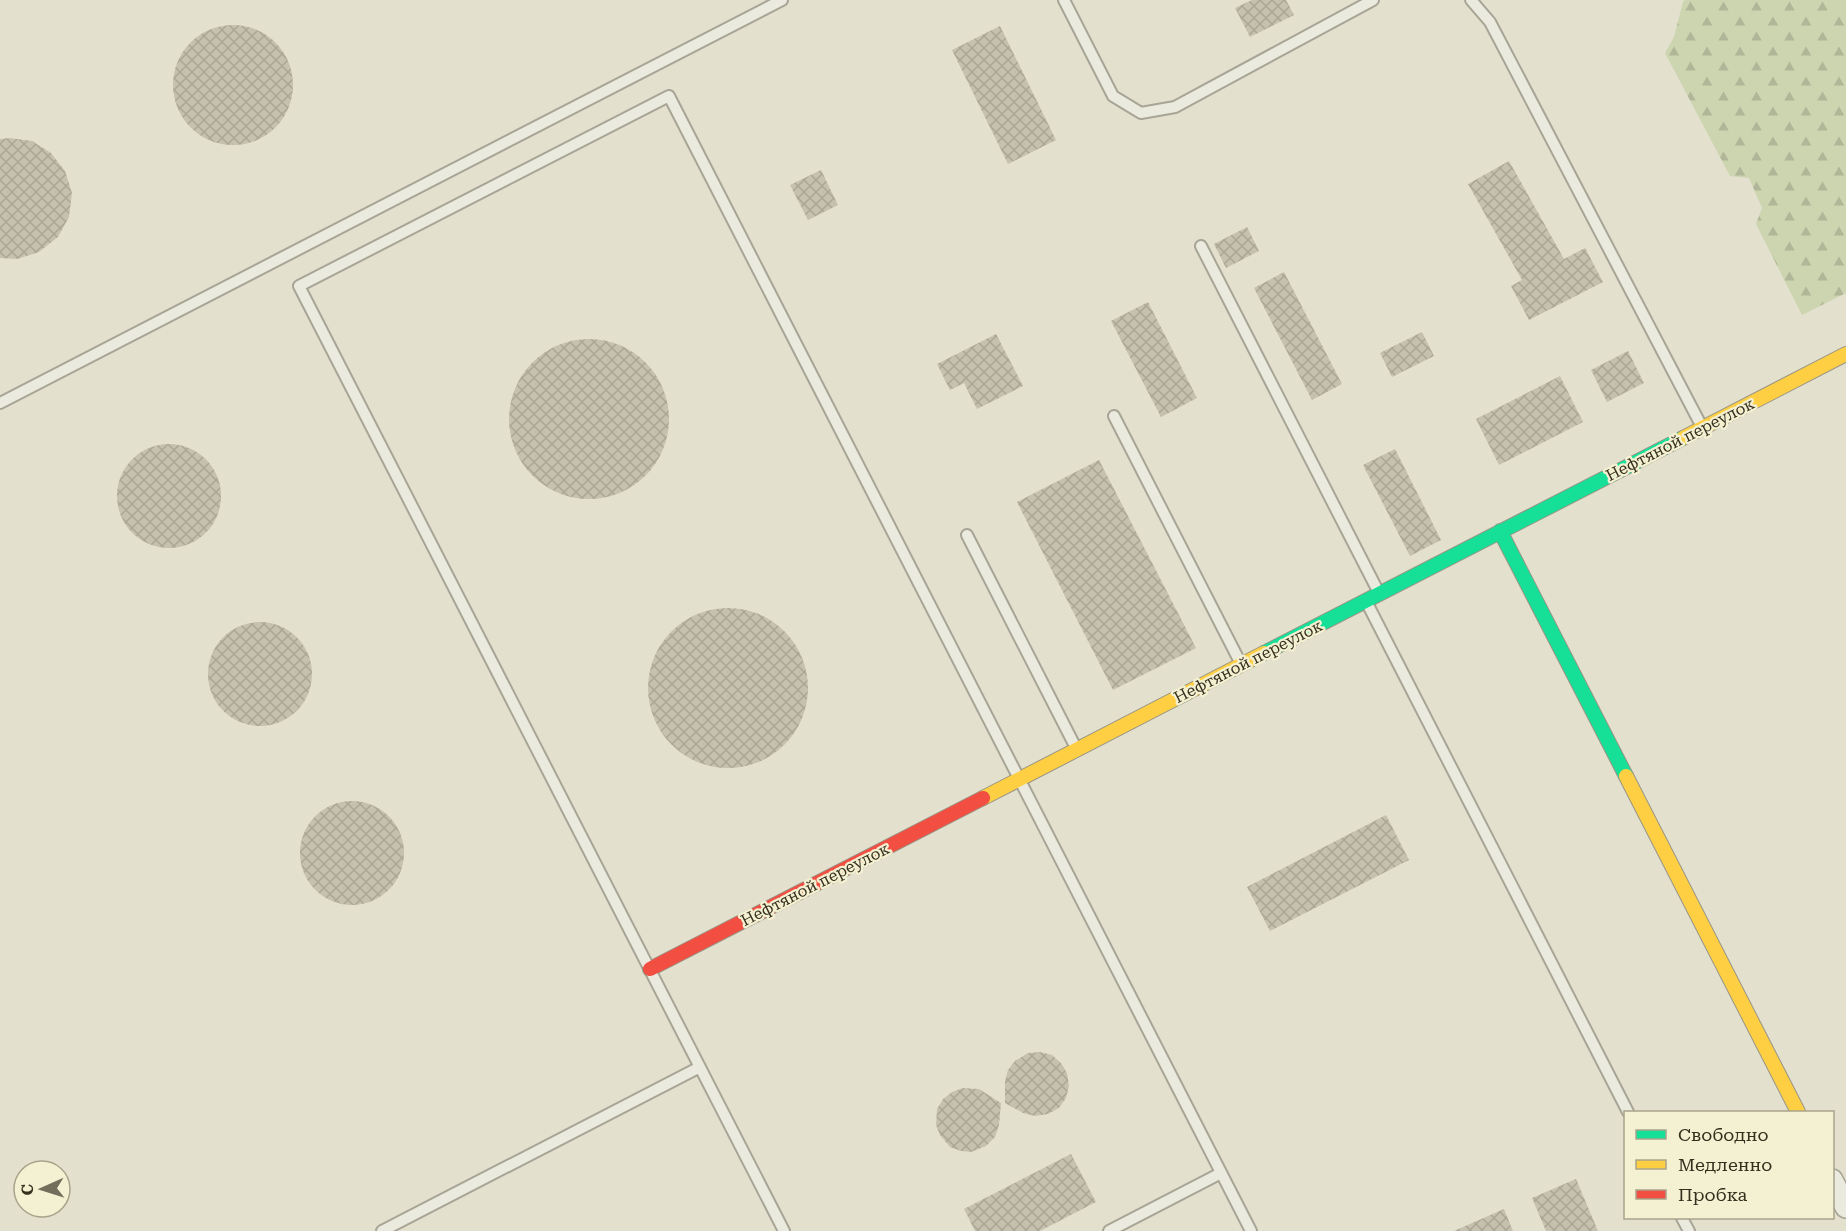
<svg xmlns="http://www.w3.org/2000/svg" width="1846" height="1231" font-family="'Roboto Serif',serif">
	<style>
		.forest { fill: url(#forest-firs) }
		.building { fill: url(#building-cross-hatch) }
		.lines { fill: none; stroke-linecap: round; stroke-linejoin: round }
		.lane-casing { stroke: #a8a596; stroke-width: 14 }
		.street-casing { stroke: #a8a596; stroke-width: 24 }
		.fast-casing { stroke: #989586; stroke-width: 16 }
		.slow-casing { stroke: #989586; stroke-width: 16 }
		.jam-casing { stroke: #989586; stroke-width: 16 }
		.lane { stroke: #ebeade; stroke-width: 10 }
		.street { stroke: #ebeade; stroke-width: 21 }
		.fast { stroke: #16e098; stroke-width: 14 }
		.slow { stroke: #ffcf43; stroke-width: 14 }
		.jam { stroke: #f24e42; stroke-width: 14 }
		.labels { text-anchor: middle; stroke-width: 4.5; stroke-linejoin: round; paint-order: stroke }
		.street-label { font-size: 16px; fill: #362f1e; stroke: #f4f1d3 }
	</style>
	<defs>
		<pattern id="forest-firs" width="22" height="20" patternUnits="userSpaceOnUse" patternTransform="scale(1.5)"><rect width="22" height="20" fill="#ccd4b0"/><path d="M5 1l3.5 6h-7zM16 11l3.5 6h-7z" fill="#b0b697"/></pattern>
		<pattern id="building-cross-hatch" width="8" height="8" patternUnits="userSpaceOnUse" patternTransform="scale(1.5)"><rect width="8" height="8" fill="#c6c0ae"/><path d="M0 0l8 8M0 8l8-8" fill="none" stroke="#aba595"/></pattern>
	</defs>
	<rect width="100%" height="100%" fill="#e3e1cd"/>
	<!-- forest -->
	<path class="forest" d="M1685 0H1846V293L1802 315 1756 224 1762 208 1749 178 1730 176 1665 53 1674 37 1683 2Z"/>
	<!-- building -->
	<path class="building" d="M1252 0H1286L1294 15 1250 37 1235 8Z
		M173 85a60 60 0 1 1 120 0a60 60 0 1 1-120 0Z
		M1000 26 1056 140 1008 164 952 50Z
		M10 138 32 141 51 153 65 171 72 193 69 217 58 237 39 252 17 259 0 258V139Z
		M1509 161 1564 259 1585 248 1603 282 1529 320 1511 286 1522 280 1468 184Z
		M821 170 838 205 808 220 790 185Z
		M1247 227 1259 251 1226 268 1214 244Z
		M1284 272 1342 384 1312 400 1254 288Z
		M1148 302 1197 398 1161 417 1111 321Z
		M1422 332 1434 356 1392 377 1380 353Z
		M996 334 1023 386 977 409 964 383 950 390 937 364Z
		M509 419a80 80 0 1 1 160 0a80 80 0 1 1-160 0Z
		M1628 351 1644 383 1607 402 1591 370Z
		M1560 376 1583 422 1499 465 1476 419Z
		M117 496a52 52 0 1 1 104 0a52 52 0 1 1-104 0Z
		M1395 449 1441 540 1410 556 1363 465Z
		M1099 460 1196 648 1113 690 1017 502Z
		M648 688a80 80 0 1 1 160 0a80 80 0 1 1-160 0Z
		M208 674a52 52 0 1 1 104 0a52 52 0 1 1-104 0Z
		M300 853a52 52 0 1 1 104 0a52 52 0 1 1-104 0Z
		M1386 815 1409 860 1270 931 1247 887Z
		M1040 1052 1052 1055 1061 1063 1067 1073 1069 1086 1066 1098 1059 1108 1048 1114 1035 1116 1023 1113 1005 1103V1081L1008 1070 1015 1061 1028 1053Z
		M963 1088 979 1089 1001 1103 999 1125 995 1137 986 1146 971 1152 961 1151 950 1147 940 1135 936 1125 937 1109 943 1099 952 1092Z
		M1071 1154 1096 1202 1040 1231H975L964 1209Z
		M1576 1179 1598 1231H1546L1532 1198Z
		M1504 1209 1513 1231H1454Z"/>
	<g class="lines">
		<!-- lane casing -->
		<g class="lane-casing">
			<path id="lane" d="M1064 0 1113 96 1141 113 1175 107 1373 0
				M1471 0 1490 22 1702 427
				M1201 246 1379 593
				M0 403 782 0
				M1114 416 1241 664
				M967 535 1076 748
				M1367 603 1628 1112
				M1682 1218 1689 1231
				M382 1231 700 1067
				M784 1231 299 286 669 96 1251 1231
				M1109 1231 1221 1173"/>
		</g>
		<!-- street casing -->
		<g class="street-casing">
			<path id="street" d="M1832 1180 1846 1207"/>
		</g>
		<!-- fast casing -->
		<g class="fast-casing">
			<path id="fast" d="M1500 531 1626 776
				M1264 653 1683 438"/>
		</g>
		<!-- slow casing -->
		<g class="slow-casing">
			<path id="slow" d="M1683 438 1846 354
				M1626 776 1798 1112
				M983 798 1264 653"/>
		</g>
		<!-- jam casing -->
		<g class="jam-casing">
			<path id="jam" d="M650 969 983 798"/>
		</g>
		<!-- lane -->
		<use href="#lane" class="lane"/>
		<!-- street -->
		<use href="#street" class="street"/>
		<!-- fast -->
		<use href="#fast" class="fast"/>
		<!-- slow -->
		<use href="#slow" class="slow"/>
		<!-- jam -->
		<use href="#jam" class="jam"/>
	</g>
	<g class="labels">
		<!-- street labels -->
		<g class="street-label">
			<text transform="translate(1680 439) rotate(-27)" y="6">Нефтяной переулок</text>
			<text transform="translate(1248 661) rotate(-27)" y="6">Нефтяной переулок</text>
			<text transform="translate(815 884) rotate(-27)" y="6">Нефтяной переулок</text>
		</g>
	</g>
	<!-- legend -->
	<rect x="1624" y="1111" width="210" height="108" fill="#f4f1d3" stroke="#a8a38b" stroke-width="1.5"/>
	<rect x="1636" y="1130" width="30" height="9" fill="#16e098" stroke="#a8a38b" stroke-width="1.5"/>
	<text x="1678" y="1141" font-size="18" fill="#362f1e">Свободно</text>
	<rect x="1636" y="1160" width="30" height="9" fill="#ffcf43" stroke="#a8a38b" stroke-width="1.5"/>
	<text x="1678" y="1171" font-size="18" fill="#362f1e">Медленно</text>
	<rect x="1636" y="1190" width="30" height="9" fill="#f24e42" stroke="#a8a38b" stroke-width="1.5"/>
	<text x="1678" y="1201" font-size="18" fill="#362f1e">Пробка</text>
	<!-- north arrow -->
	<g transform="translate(42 1189) rotate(267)"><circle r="28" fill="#f4f1d3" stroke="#a8a38b" stroke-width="1.5"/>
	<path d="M0-4.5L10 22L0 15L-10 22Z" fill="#736d5b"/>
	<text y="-9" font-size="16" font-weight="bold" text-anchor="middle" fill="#362f1e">С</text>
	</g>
</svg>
